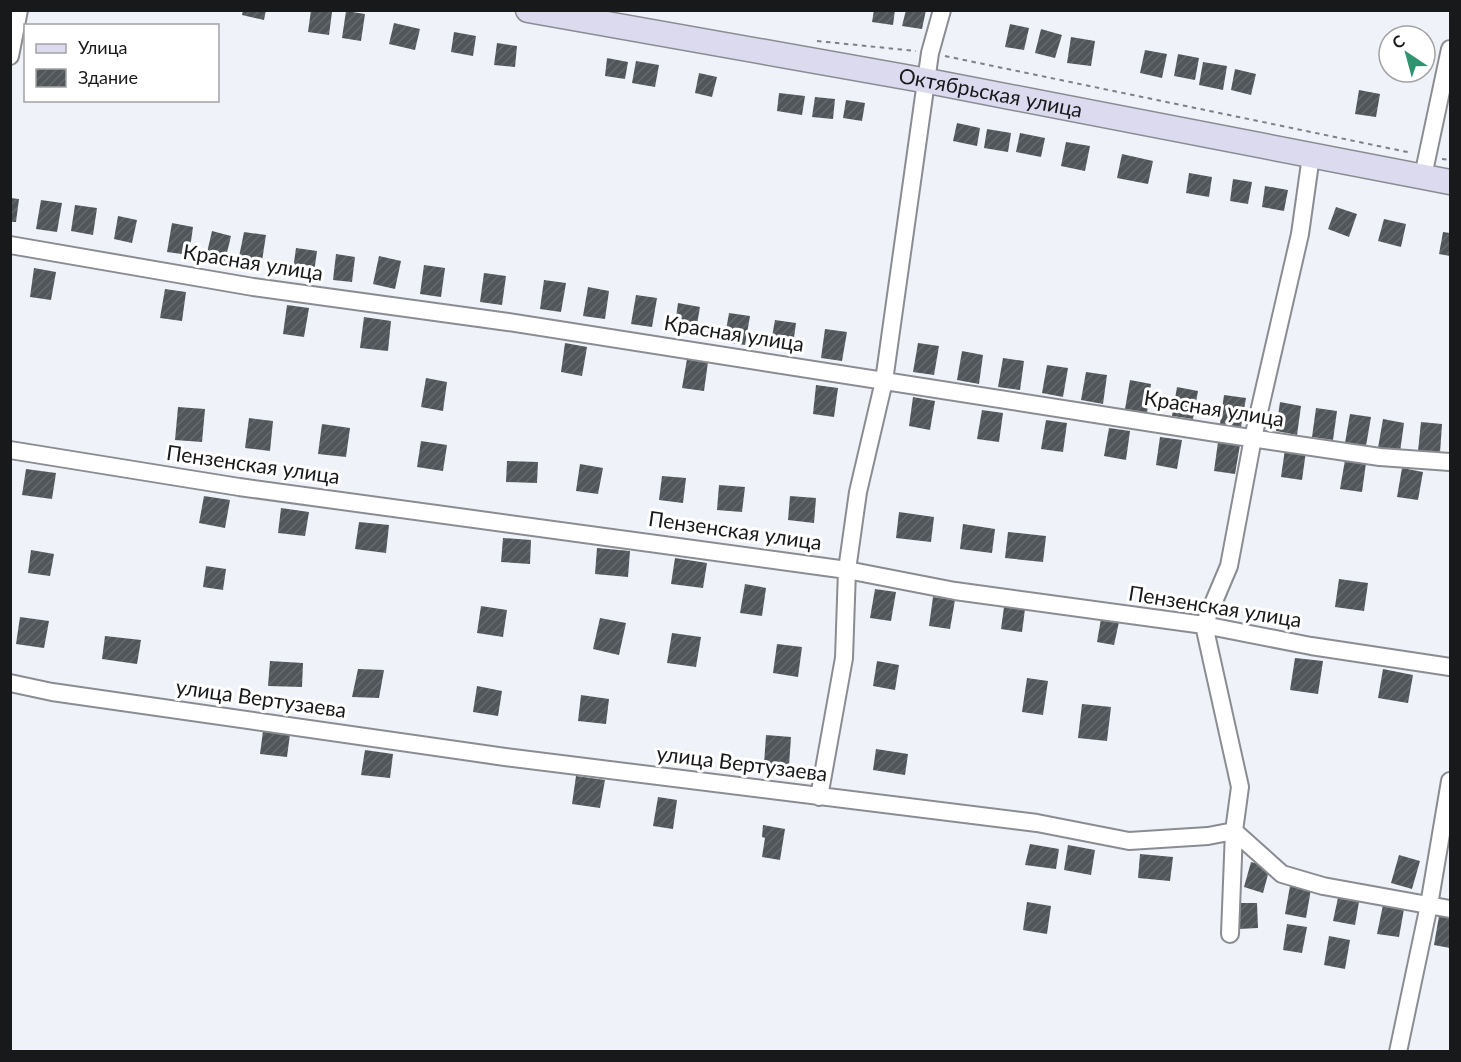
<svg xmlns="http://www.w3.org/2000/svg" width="1461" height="1062" font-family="Lato,sans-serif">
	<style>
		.building { fill: url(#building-hatch) }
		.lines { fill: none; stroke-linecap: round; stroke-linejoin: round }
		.street-casing { stroke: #8a8c92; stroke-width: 20 }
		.secondary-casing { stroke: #8a8c92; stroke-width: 27 }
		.path { stroke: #7e8084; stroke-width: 2; stroke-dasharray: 4.5 4.5; stroke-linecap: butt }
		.street { stroke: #fff; stroke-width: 16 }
		.secondary { stroke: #dbdaee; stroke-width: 24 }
		.labels { text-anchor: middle; stroke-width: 6; stroke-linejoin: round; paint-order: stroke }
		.street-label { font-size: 21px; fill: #18191b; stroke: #fff }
	</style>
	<defs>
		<pattern id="building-hatch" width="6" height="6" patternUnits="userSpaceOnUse" patternTransform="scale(1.5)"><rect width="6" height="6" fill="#51565a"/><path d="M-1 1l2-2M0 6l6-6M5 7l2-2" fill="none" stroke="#666a6d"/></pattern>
	</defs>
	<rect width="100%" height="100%" fill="#eff2f8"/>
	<!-- building -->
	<path class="building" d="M243 10H266L264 20 242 15Z
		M311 10 332 12 329 35 308 32Z
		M874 10H895L893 25 872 22Z
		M906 10H926L922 29 902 26Z
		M346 11 365 14 361 41 342 38Z
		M394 23 420 29 415 50 389 44Z
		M1010 24 1029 28 1024 50 1005 47Z
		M1041 29 1062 35 1055 58 1035 53Z
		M454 32 476 36 473 56 451 52Z
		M1071 37 1095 41 1091 66 1067 63Z
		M497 43 517 46 515 67 494 65Z
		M1145 50 1167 54 1162 78 1140 73Z
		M1178 54 1199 58 1195 80 1174 76Z
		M607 58 628 62 625 79 605 76Z
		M636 61 659 65 655 87 632 83Z
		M1203 62 1227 66 1223 90 1199 85Z
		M1235 69 1256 74 1251 95 1231 90Z
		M699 73 717 77 712 97 695 93Z
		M1359 90 1380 94 1376 117 1355 114Z
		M779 93 805 96 802 115 777 111Z
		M815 97 835 99 833 119 812 117Z
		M846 100 865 103 862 121 843 118Z
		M957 123 980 128 977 146 953 141Z
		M987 129 1011 133 1008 152 984 148Z
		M1020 133 1045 138 1041 157 1016 152Z
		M1066 142 1090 146 1085 171 1061 166Z
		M1122 154 1153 161 1148 184 1117 178Z
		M1189 173 1212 177 1209 197 1186 193Z
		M1233 179 1252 182 1248 204 1230 201Z
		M1265 186 1288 190 1284 211 1262 207Z
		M10 198 19 199 16 222H10Z
		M41 200 62 203 57 232 36 229Z
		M75 205 97 208 93 235 71 231Z
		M1336 207 1357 214 1349 237 1328 229Z
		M118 216 137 220 132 243 114 239Z
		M1384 219 1406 224 1401 247 1378 241Z
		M172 223 193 227 189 255 167 252Z
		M212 231 231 236 225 261 206 257Z
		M244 232 266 235 262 261 239 257Z
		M1443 232 1450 233V256L1439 254Z
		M296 248 317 251 313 280 292 277Z
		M336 254 355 257 352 282 333 280Z
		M379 256 401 261 395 289 373 284Z
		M424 265 445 268 441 297 420 294Z
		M34 268 56 272 51 300 30 297Z
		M484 273 506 276 502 305 480 302Z
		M544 280 566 283 561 312 540 309Z
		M588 287 609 291 605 319 583 316Z
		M165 289 186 292 182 321 160 318Z
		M636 295 657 298 652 327 631 324Z
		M678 303 700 307 695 336 674 332Z
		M287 305 309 308 304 337 283 334Z
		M729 313 750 316 745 345 724 342Z
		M364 317 391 321 388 351 360 348Z
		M775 320 796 323 792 352 770 348Z
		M825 329 847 332 842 361 821 358Z
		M565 343 587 347 582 376 561 372Z
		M918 343 939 346 934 375 913 372Z
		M962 351 983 355 979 384 957 380Z
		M1003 358 1024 361 1020 390 998 387Z
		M687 359 708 362 704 391 682 388Z
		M1047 365 1068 368 1063 397 1042 393Z
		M1086 372 1107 375 1103 404 1081 400Z
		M426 378 447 382 443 411 421 407Z
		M1130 380 1151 384 1147 413 1125 409Z
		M816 385 838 388 834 417 813 414Z
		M1177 387 1198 391 1193 419 1172 416Z
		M1224 395 1246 398 1241 427 1220 424Z
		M913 397 935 401 930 430 909 426Z
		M1280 402 1301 406 1297 435 1276 431Z
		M178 407 205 409 202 442 175 440Z
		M1316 408 1337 411 1333 440 1312 437Z
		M982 410 1003 413 999 442 977 439Z
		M1350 414 1371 417 1366 446 1345 443Z
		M249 418 273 421 270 451 245 448Z
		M1383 419 1404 423 1400 452 1378 448Z
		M1046 420 1067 423 1063 452 1041 449Z
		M1421 422 1442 424 1440 453 1418 451Z
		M322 424 350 428 346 457 318 454Z
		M1109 428 1130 431 1126 460 1104 456Z
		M1160 437 1182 440 1177 469 1156 465Z
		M421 441 447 445 443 471 417 467Z
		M1218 442 1240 445 1235 474 1214 471Z
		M1285 449 1306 451 1302 480 1281 477Z
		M1345 460 1366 463 1362 492 1340 489Z
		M507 461 538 462 537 483 506 482Z
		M580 464 603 468 598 494 576 491Z
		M1402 468 1423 472 1418 500 1397 497Z
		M26 469 56 473 52 499 22 495Z
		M662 476 686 478 683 503 659 500Z
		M719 485 745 487 742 512 717 510Z
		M204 496 230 500 225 528 199 523Z
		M790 496 816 498 814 523 788 520Z
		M281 508 309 512 305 536 278 533Z
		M899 512 934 517 931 542 896 538Z
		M359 522 389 525 386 553 355 549Z
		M963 524 995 529 992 553 960 549Z
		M1008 532 1046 536 1043 562 1005 558Z
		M503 538 531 540 530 564 501 562Z
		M597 548 630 551 628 577 595 574Z
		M31 550 54 554 50 576 28 573Z
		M675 558 707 563 703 588 671 584Z
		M206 566 226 569 223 590 203 587Z
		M1339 579 1368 583 1364 611 1335 607Z
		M745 584 766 588 762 616 740 613Z
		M875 589 896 592 891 621 870 618Z
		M933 597 955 600 950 629 929 626Z
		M481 606 507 610 503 637 477 633Z
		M1004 607 1025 609 1022 632 1001 629Z
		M20 617 49 621 44 648 16 644Z
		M600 618 626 623 619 655 593 649Z
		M1101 619 1119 622 1114 645 1097 642Z
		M672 633 701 637 696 667 667 663Z
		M105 636 141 640 137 664 102 659Z
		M777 644 802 647 798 677 773 673Z
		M1295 658 1323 661 1318 694 1290 690Z
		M270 661 303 663 302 687 268 686Z
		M877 661 899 665 895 690 873 686Z
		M358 669 384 670 379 698 352 697Z
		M1383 669 1413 675 1408 703 1378 698Z
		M1027 678 1048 681 1043 715 1022 712Z
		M477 686 502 691 498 716 473 712Z
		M581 695 609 699 606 724 578 721Z
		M1082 704 1111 707 1107 741 1078 738Z
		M263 731 290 734 287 757 260 754Z
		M766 735 791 737 789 766 764 764Z
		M876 749 908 754 905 775 873 770Z
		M365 750 393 754 390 778 361 775Z
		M576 776 605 780 600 808 572 804Z
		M658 797 677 800 673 829 653 826Z
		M763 825 785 829 780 860 762 857 765 838 762 837Z
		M1030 844 1059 849 1056 869 1025 865Z
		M1068 845 1095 850 1091 875 1064 870Z
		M1140 854 1173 857 1170 881 1138 878Z
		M1399 855 1420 861 1412 889 1391 883Z
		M1251 862 1270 867 1263 893 1244 887Z
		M1290 886 1311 889 1306 918 1285 914Z
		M1339 893 1360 896 1355 925 1333 921Z
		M1027 902 1051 906 1047 934 1023 930Z
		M1239 903H1257L1258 928 1239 929Z
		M1383 905 1404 909 1399 937 1377 934Z
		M1439 916 1450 918V948L1434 945Z
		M1287 924 1307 927 1302 953 1283 950Z
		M1329 936 1350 940 1345 969 1324 965Z"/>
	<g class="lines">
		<!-- street casing -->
		<g class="street-casing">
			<path id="street" d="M10 56 19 10
				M1423 176 1450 49
				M10 245 253 287 508 322 1210 432 1380 457 1450 462
				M10 450 239 487 847 570 955 591 1204 625 1311 646 1450 667
				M10 683 52 692 505 757 1037 823 1129 841 1208 836 1234 831 1282 874 1323 886 1450 909
				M819 797 844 658 847 570 858 492 884 381 930 53 942 10
				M1230 934 1234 831 1240 787 1204 625 1229 566 1253 438 1300 234 1311 156
				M1398 1052 1429 905 1450 781"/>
		</g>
		<!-- secondary casing -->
		<g class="secondary-casing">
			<g id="secondary">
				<path id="s1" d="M528 10 928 81 1450 182"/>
			</g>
		</g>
		<!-- path -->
		<path class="path" d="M817 41 916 51
			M945 56 1412 153
			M1442 159 1450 160"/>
		<!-- street -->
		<use href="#street" class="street"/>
		<!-- secondary -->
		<use href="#secondary" class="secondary"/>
	</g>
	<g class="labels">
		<!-- street labels -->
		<g class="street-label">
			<text dy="7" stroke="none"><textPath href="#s1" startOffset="470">Октябрьская улица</textPath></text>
			<text transform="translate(253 263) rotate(9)" y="7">Красная улица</text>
			<text transform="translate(734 334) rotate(9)" y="7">Красная улица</text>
			<text transform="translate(1214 409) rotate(9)" y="7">Красная улица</text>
			<text transform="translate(253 465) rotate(8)" y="7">Пензенская улица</text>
			<text transform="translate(735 531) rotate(8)" y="7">Пензенская улица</text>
			<text transform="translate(1215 607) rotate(9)" y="7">Пензенская улица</text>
			<text transform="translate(261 699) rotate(8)" y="7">улица Вертузаева</text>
			<text transform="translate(742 764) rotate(7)" y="7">улица Вертузаева</text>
		</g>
	</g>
	<!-- border -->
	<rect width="1461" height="1062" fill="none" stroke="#18191b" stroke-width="24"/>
	<!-- legend -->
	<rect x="24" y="24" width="195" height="78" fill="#ffffff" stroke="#a3a3a4" stroke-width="1.5"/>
	<rect x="36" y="44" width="30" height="9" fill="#dbdaee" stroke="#a3a3a4" stroke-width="1.5"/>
	<text x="78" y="54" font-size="18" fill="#18191b">Улица</text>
	<rect x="36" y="69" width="30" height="18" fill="url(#building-hatch)" stroke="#a3a3a4" stroke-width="1.5"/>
	<text x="78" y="84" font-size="18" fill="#18191b">Здание</text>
	<!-- north arrow -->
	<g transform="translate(1407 54) rotate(324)"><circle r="28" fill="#ffffff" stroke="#a3a3a4" stroke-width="1.5"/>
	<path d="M0-4.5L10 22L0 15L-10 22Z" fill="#2e9470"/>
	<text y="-9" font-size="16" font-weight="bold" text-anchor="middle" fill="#18191b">С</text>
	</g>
</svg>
